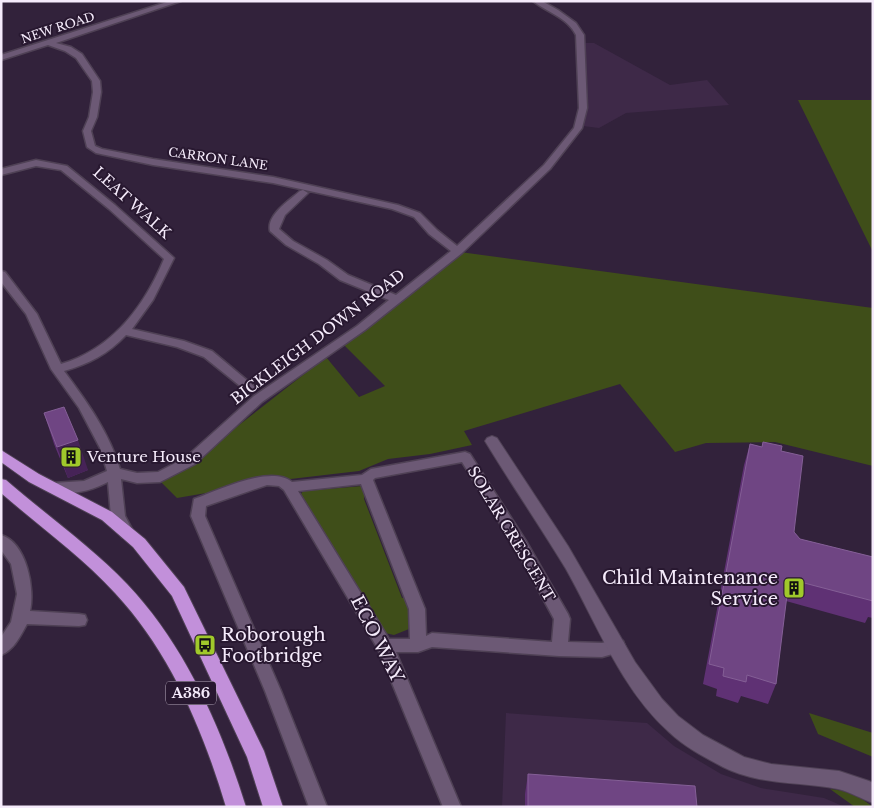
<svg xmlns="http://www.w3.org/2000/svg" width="874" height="808" font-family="'Libre Baskerville',serif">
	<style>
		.built { fill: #3e2948 }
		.green { fill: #3f4e19 }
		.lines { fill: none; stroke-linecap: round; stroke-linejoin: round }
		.minor-casing { stroke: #4f4155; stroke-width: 3 }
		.tertiary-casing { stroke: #4f4155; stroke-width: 2 }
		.trunk-casing { stroke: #4f4155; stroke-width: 2 }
		.minor { fill: #6c5975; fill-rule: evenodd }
		.tertiary { fill: #6c5975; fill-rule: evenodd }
		.trunk { fill: #c290da; fill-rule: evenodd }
		.wall { fill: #5f3174 }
		.shaded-wall { fill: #462357 }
		.building { fill: #6f4583; stroke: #845f96 }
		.labels { text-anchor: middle; stroke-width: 4; stroke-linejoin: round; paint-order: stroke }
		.far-street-label { font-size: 12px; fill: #f5ebfb; stroke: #281830 }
		.shield { fill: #281830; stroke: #b8acbe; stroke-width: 1 }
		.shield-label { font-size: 14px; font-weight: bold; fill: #f5ebfb }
		.street-label { font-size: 15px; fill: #f5ebfb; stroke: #281830 }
		.poi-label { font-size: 15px; fill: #f5ebfb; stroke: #281830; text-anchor: start }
		.near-poi-label { font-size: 18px; fill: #f5ebfb; stroke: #281830; text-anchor: end }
		.near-street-label { font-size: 18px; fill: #f5ebfb; stroke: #281830 }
	</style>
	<rect width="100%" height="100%" fill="#32223b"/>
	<!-- built -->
	<path class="built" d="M583 43H594L670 85 707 80 729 105 626 113 599 128 583 126 586 107Z
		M506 713 647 723 674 746 721 774 761 788 824 798 845 807H502Z"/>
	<!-- green -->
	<path class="green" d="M798 100H873V252Z
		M460 252 873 308V466L775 442 706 443 675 452 620 384 464 431 472 445 430 454 388 459 359 471 282 480 177 498 159 480 179 472 326 357 359 397 385 386 344 345Z
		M363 486 365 493 364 499 402 598 406 597 413 620 409 629 394 635 385 633 301 494 303 491Z
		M809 713 873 733V757L818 734Z
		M830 789C845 790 861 797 873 807H855Z"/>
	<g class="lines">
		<!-- minor casing -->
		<g class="minor-casing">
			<path id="minor" d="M170 1H181L56 43 71 47 82 54 100 81 101 92 97 117 91 131 95 146 102 149 153 159 273 177 398 205 420 213 437 230 457 246 544 165 574 128 579 108 576 35C567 17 548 13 533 1H542L558 10 576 23 584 35 587 108 582 128 550 169 462 253 365 330 262 402 195 464 160 482 137 483 121 479 125 516 134 533 132 537 127 538 122 537 111 516 108 482C91 491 67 497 48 491L46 488 48 485 53 483 84 481 107 471 100 448 79 408 51 369 26 314 1 282V271L5 272 37 314 61 364C112 349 144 307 164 259L109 209 61 170 36 166 1 175V169L36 160 67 166 115 205 174 258 153 300 132 329 184 341 212 351 255 387 249 391 245 390 204 357 177 347 126 335C108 354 89 364 64 371 87 402 109 432 120 469L137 473 158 472 185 458 254 396 357 326 389 300 340 280 319 264 286 245 270 231C266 215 290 200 300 191L303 190 308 193 285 215 279 229 293 241 327 260 348 275 396 295 451 251 429 234 414 217 392 209 273 183 153 165 96 153 87 147 83 131 89 117 93 92 92 81 76 58 65 51 48 45 1 60V55Z
				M465 452 470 454 526 541 568 614 570 619 568 642 602 643 617 639 623 641 625 646 623 651 602 657 559 656 432 647 418 652H396L461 807H443L378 649 284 490 279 486 267 485 206 506 205 516 281 691 327 807H309L265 691 191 516 194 499C217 491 271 464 292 482L362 475 371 469ZM462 462 516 549 554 619 552 642 432 633 426 636 425 609 373 480 375 478ZM361 484 409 609 410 639H389L298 491Z
				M1 535C27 543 35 589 30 611L79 614 85 615 87 620 85 625 79 626 27 624C21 635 14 650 1 655V637L11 622 17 594 11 564 1 550Z"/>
		</g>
		<!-- tertiary casing -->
		<g class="tertiary-casing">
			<path id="tertiary" d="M492 436 497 438 568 546 635 662 662 699 678 716 703 735 744 757 771 764 839 771 869 781 873 783V803C861 799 851 792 838 789 798 781 762 786 723 767 704 757 685 747 669 732 621 689 597 624 566 569 540 526 511 484 485 441L487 438Z"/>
		</g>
		<!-- trunk casing -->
		<g class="trunk-casing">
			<path id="trunk" d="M1 450 39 474 112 512 145 539 184 587 264 751 283 807H263L247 757 172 596 133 547 102 520 29 482 1 462Z
				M1 479 6 480C45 514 92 547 127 584 185 645 221 727 246 807H226C203 730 170 652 115 593 81 556 39 526 1 493Z"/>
		</g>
		<!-- minor -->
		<use href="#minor" class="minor"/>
		<!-- tertiary -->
		<use href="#tertiary" class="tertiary"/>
		<!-- trunk -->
		<use href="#trunk" class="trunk"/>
	</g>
	<!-- wall -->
	<path class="wall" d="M44 413 88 470 68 478 54 444Z
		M763 442 781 451 794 532 800 539 873 557V618L868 617 865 623 786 601 776 684 768 704 741 696 738 703 716 696 717 689 703 684 744 465 750 444 762 447Z
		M528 774 697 807H525V794Z"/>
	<!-- shaded-wall -->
	<path class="shaded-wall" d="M78 440 88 470 68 478 57 447Z"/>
	<!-- building -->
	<path class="building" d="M64 407 78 440 57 447 44 413Z
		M763 442 782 446 781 451 803 456 794 532 800 539 873 557V601L789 579 776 684 747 675 746 682 723 676 724 668 709 664 750 444 762 447Z
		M528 774 695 786 697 807H528Z"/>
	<!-- icons -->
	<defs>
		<g id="building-square" transform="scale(1.125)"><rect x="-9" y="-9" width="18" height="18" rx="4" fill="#a0c92b" stroke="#281830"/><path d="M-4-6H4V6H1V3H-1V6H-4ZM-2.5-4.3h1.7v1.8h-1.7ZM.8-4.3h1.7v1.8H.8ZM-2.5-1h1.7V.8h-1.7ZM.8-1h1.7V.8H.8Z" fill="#111"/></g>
		<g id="bus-square" transform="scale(1.125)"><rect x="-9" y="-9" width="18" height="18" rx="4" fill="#a0c92b" stroke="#281830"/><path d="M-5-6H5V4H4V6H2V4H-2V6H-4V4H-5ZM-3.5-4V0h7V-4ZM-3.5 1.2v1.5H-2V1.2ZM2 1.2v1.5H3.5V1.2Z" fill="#111"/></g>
	</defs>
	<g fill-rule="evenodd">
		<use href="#building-square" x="71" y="457"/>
		<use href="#building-square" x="794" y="588"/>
		<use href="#bus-square" x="205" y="645"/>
	</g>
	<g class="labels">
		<!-- far-street labels -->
		<g class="far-street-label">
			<text transform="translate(58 28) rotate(-18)" y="4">NEW ROAD</text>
			<text transform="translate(218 159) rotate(8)" y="4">CARRON LANE</text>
		</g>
		<!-- shield labels -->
		<rect class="shield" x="166" y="681.5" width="50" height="23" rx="4"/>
		<g class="shield-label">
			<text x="191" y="698">A386</text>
		</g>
		<!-- street labels -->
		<g class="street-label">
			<text transform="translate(132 203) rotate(42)" y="5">LEAT WALK</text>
			<text transform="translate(318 337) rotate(-37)" y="5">BICKLEIGH DOWN ROAD</text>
			<text transform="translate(511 534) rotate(59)" y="5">SOLAR CRESCENT</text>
		</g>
		<!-- poi labels -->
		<g class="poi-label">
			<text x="87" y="462">Venture House</text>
		</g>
		<!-- near-poi labels -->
		<g class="near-poi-label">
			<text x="778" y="584">Child Maintenance<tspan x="778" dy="21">Service</tspan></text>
			<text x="221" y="641" text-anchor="start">Roborough<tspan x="221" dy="21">Footbridge</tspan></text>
		</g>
		<!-- near-street labels -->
		<g class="near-street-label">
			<text transform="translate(377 639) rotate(63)" y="6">ECO WAY</text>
		</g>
	</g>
	<!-- border -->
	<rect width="874" height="808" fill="none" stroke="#f5ebfb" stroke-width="5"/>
</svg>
